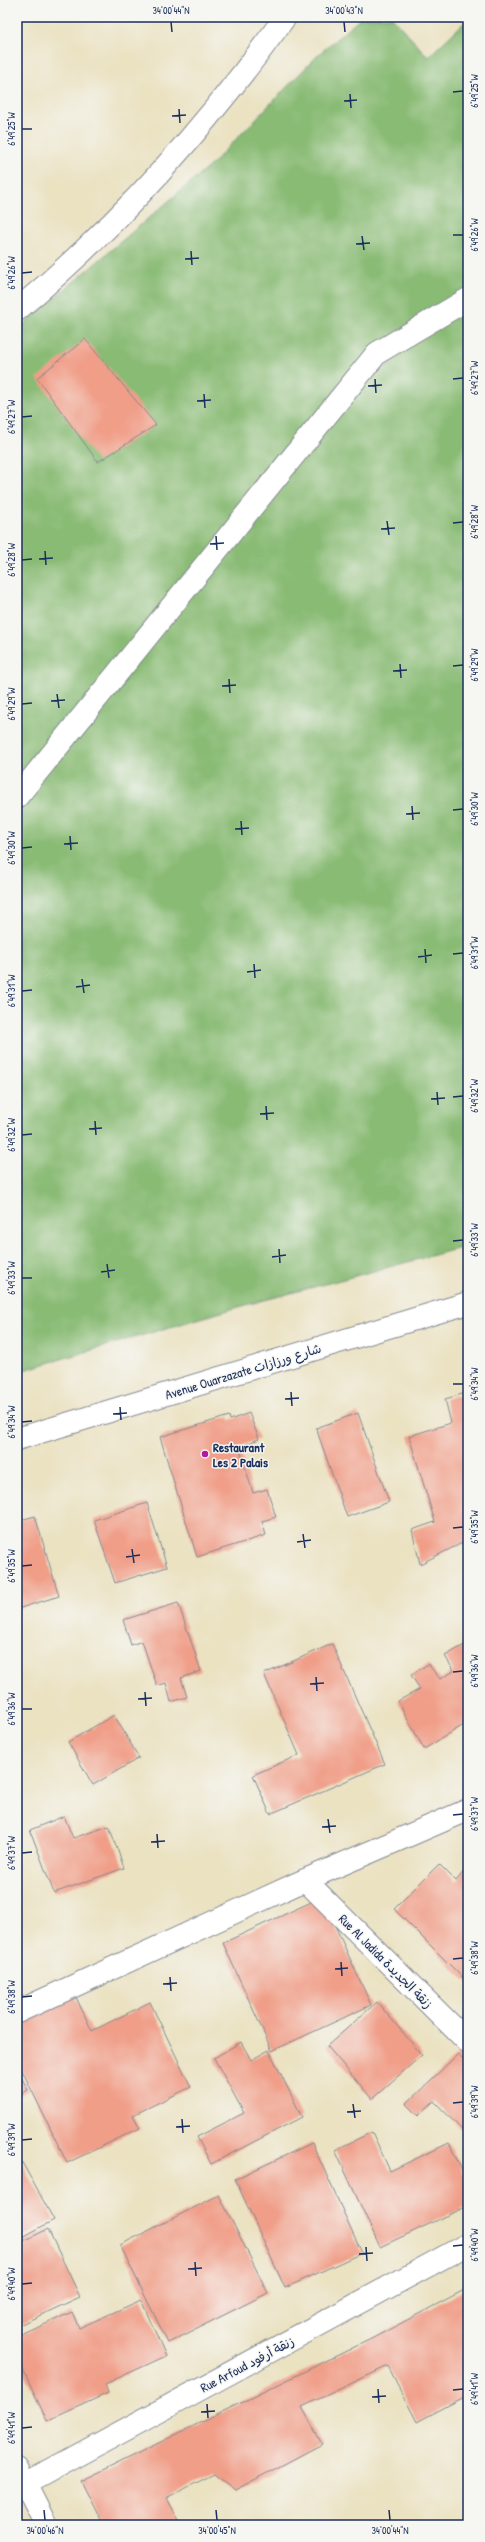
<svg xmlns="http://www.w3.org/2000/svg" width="485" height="2542" font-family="'Patrick Hand','Playpen Sans Arabic',sans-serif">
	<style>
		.forest { fill: #89bb75; stroke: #52756a }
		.building { fill: #f09e88 }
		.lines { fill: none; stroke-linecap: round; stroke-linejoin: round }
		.minor-casing { stroke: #838890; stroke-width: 24 }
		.minor { stroke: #fff; stroke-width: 22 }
		.ticks { fill: none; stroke: #1b2f5e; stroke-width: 1.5 }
		.poi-dot { fill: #b5179e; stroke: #f6f6f2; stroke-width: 1.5 }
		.labels { text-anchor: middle; stroke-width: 3; stroke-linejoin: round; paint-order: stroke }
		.street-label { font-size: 13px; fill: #1b2f5e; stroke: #f6f6f2 }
		.poi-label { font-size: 13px; font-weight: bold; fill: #1b2f5e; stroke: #f6f6f2; text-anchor: start }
		.neatline { fill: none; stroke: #1b2f5e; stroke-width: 1.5 }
		.ticks-label { font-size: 10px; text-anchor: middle; fill: #1b2f5e }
	</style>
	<rect width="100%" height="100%" fill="#f6f6f2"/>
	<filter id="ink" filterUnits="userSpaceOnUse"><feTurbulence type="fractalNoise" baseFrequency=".025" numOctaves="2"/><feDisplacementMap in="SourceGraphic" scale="8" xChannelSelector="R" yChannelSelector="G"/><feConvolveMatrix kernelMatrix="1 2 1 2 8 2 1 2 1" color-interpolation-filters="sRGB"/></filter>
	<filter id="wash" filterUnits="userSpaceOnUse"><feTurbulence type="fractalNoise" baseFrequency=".012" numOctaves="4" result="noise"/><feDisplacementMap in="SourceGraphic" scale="16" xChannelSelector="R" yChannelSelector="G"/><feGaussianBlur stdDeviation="0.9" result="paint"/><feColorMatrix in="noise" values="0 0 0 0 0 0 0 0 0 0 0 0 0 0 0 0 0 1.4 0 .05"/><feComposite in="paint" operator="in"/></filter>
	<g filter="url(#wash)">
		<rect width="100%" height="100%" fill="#ebe2c2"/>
		<!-- forest -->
		<path class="forest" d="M362 17H392L428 57 468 19V1246L242 1306 17 1372V330L211 165 320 53Z"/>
		<g id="blocks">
			<!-- building -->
			<path class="building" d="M85 339 156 425 98 462 37 378Z
				M466 1393 468 1401V1540L420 1564 412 1530 435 1522 409 1436 451 1423 445 1399Z
				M249 1413 259 1439 239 1447 253 1493 267 1489 276 1517 262 1521 266 1535 197 1557 160 1437 229 1416 230 1420Z
				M358 1413 389 1502 347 1517 316 1428Z
				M147 1503 167 1567 115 1583 94 1520Z
				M35 1516 59 1596 17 1609V1521Z
				M178 1603 201 1671 181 1678 187 1697 171 1702 166 1683 157 1686 142 1641 131 1645 123 1620Z
				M468 1643V1725L467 1723 424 1749 398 1701 420 1689 411 1675 428 1664 440 1679 454 1671 445 1656Z
				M332 1644 385 1764 270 1814 253 1775 299 1755 264 1674Z
				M114 1715 139 1758 93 1785 68 1742Z
				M64 1816 73 1838 109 1826 124 1868 54 1893 30 1830Z
				M439 1864 456 1881 465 1870 468 1873V1983L394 1909Z
				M322 1897 371 2005 272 2051 223 1943Z
				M74 1993 92 2031 150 2002 191 2087 133 2115 140 2128 67 2163 17 2060V2021Z
				M377 2002 422 2055 372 2099 327 2046Z
				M241 2042 251 2060 269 2050 302 2117 211 2164 197 2137 244 2113 214 2058Z
				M458 2054 468 2064V2136L434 2101 418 2116 406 2104Z
				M17 2069 28 2090 17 2096Z
				M372 2132 390 2171 449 2143 468 2183V2206L380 2247 335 2150Z
				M312 2143 362 2253 285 2288 235 2179Z
				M19 2157 54 2220 17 2240V2158Z
				M219 2195 268 2293 168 2343 120 2245Z
				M48 2229 80 2297 17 2326V2244Z
				M468 2288V2395L417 2422 388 2366 302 2407 322 2444 235 2490 214 2474 166 2498 180 2525H103L81 2481 373 2338Z
				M141 2300 166 2356 105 2384 108 2393 47 2421 17 2356V2337L72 2312 79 2328Z"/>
		</g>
	</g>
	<g filter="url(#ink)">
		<use href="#blocks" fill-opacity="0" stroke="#838890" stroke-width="1"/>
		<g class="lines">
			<!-- minor casing -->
			<g class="minor-casing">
				<path id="minor" d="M17 310C122 222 205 128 285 17
					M17 797 377 353 468 299
					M17 1439 468 1303
					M305 1880 468 2042
					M17 2012 305 1880 468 1810
					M17 2468 46 2525
					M25 2484 468 2244"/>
			</g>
			<!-- minor -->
			<use href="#minor" class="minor"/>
		</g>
	</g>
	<!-- ticks -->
	<path class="ticks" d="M171 22 172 32M344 22 345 32M453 92 463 91M350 94 351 108M344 101 357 100M179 109 180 123M172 116 186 115M22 129H32M453 235H463M362 236 364 250M356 244 370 243M191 251 192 265M185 259 199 258M22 273 32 272M375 379 376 393M453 379 463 378M368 386 382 385M204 394 205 408M197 401 211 400M22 417 32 416M387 521 389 535M453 523 463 522M381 529 395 528M216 536 217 550M210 544 224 543M45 551 46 565M39 559 53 558M22 560 32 559M400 664 401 678M453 666 463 665M393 671 407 670M229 679 230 693M222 686 236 685M57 694 59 708M51 701 65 700M22 704 32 703M412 806 413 820M453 810 463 809M406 814 420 813M241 821 242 835M235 829 249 828M70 836 71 850M64 844 78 843M22 848 32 847M425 949 426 963M453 954 463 953M418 957 432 955M254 964 255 978M247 972 261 970M82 979 84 993M76 987 90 985M22 991 32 990M437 1092 438 1105M453 1097 463 1096M431 1099 445 1098M266 1106 267 1120M260 1114 274 1113M95 1121 96 1135M89 1129 102 1128M22 1135 32 1134M453 1241 463 1240M279 1249 280 1263M272 1257 286 1255M107 1264 109 1278M101 1272 115 1270M22 1278H32M453 1384H463M291 1392 292 1406M285 1399 299 1398M120 1407 121 1420M113 1414 127 1413M22 1422 32 1421M453 1528 463 1527M303 1534 305 1548M297 1542 311 1540M132 1549 134 1563M126 1557 140 1555M22 1566 32 1565M453 1672 463 1671M316 1677 317 1691M310 1684 324 1683M145 1692 146 1706M138 1699 152 1698M22 1709H32M453 1815 463 1814M328 1819 330 1833M322 1827 336 1826M157 1834 158 1848M151 1842 165 1841M22 1853 32 1852M453 1959 463 1958M341 1962 342 1976M335 1969 348 1968M170 1977 171 1991M163 1984 177 1983M22 1997 32 1996M453 2103 463 2102M353 2104 355 2118M347 2112 361 2111M182 2119 183 2133M176 2127 190 2126M22 2140 32 2139M453 2246 463 2245M366 2247 367 2261M359 2254 373 2253M195 2262 196 2276M188 2269 202 2268M22 2284 32 2283M378 2389 379 2403M453 2390 463 2389M372 2397 386 2396M207 2404 208 2418M201 2412 215 2411M22 2428 32 2427M44 2510 45 2520M216 2510 217 2520M389 2510 390 2520"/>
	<!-- markers -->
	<circle class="poi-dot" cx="205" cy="1454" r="4"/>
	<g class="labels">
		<!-- street labels -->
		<g class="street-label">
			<text transform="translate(243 1371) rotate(-17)" y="5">Avenue Ouarzazate شارع ورزازات</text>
			<text transform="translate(386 1961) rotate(45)" y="5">Rue Al Jadida زنقة الجديدة</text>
			<text transform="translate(247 2364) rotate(-28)" y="5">Rue Arfoud زنقة أرفود</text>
		</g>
		<!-- poi labels -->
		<g class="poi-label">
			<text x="213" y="1452">Restaurant<tspan x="213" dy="15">Les 2 Palais</tspan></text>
		</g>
	</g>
	<!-- margin -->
	<rect width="485" height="2542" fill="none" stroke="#f6f6f2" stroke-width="44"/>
	<rect x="22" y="22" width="441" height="2498" class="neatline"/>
	<g class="ticks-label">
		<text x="171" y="14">34°00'44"N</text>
		<text x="344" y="14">34°00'43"N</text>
		<text transform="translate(474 91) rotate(-90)" y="4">6°49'25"W</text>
		<text transform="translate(11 129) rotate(-90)" y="4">6°49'25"W</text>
		<text transform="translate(474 235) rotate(-90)" y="4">6°49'26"W</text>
		<text transform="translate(11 273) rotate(-90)" y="4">6°49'26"W</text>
		<text transform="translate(474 378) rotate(-90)" y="4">6°49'27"W</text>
		<text transform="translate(11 417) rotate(-90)" y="4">6°49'27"W</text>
		<text transform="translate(474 522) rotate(-90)" y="4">6°49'28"W</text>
		<text transform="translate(11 560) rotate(-90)" y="4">6°49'28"W</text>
		<text transform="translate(474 665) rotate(-90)" y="4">6°49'29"W</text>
		<text transform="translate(11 704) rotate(-90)" y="4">6°49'29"W</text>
		<text transform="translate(474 809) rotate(-90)" y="4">6°49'30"W</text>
		<text transform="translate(11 848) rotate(-90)" y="4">6°49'30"W</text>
		<text transform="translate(474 953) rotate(-90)" y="4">6°49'31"W</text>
		<text transform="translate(11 991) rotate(-90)" y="4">6°49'31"W</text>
		<text transform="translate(474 1096) rotate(-90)" y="4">6°49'32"W</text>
		<text transform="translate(11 1135) rotate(-90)" y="4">6°49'32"W</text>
		<text transform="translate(474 1240) rotate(-90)" y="4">6°49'33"W</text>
		<text transform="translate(11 1278) rotate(-90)" y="4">6°49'33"W</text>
		<text transform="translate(474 1384) rotate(-90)" y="4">6°49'34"W</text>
		<text transform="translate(11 1422) rotate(-90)" y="4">6°49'34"W</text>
		<text transform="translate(474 1527) rotate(-90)" y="4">6°49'35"W</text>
		<text transform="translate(11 1566) rotate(-90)" y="4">6°49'35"W</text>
		<text transform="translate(474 1671) rotate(-90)" y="4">6°49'36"W</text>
		<text transform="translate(11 1709) rotate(-90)" y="4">6°49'36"W</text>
		<text transform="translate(474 1814) rotate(-90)" y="4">6°49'37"W</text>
		<text transform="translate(11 1853) rotate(-90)" y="4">6°49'37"W</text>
		<text transform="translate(474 1958) rotate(-90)" y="4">6°49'38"W</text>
		<text transform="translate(11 1997) rotate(-90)" y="4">6°49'38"W</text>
		<text transform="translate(474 2102) rotate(-90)" y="4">6°49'39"W</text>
		<text transform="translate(11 2140) rotate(-90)" y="4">6°49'39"W</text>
		<text transform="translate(474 2245) rotate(-90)" y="4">6°49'40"W</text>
		<text transform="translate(11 2284) rotate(-90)" y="4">6°49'40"W</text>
		<text transform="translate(474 2389) rotate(-90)" y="4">6°49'41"W</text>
		<text transform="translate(11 2428) rotate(-90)" y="4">6°49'41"W</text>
		<text x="45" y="2534">34°00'46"N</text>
		<text x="217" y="2534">34°00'45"N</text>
		<text x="390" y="2534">34°00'44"N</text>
	</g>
</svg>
